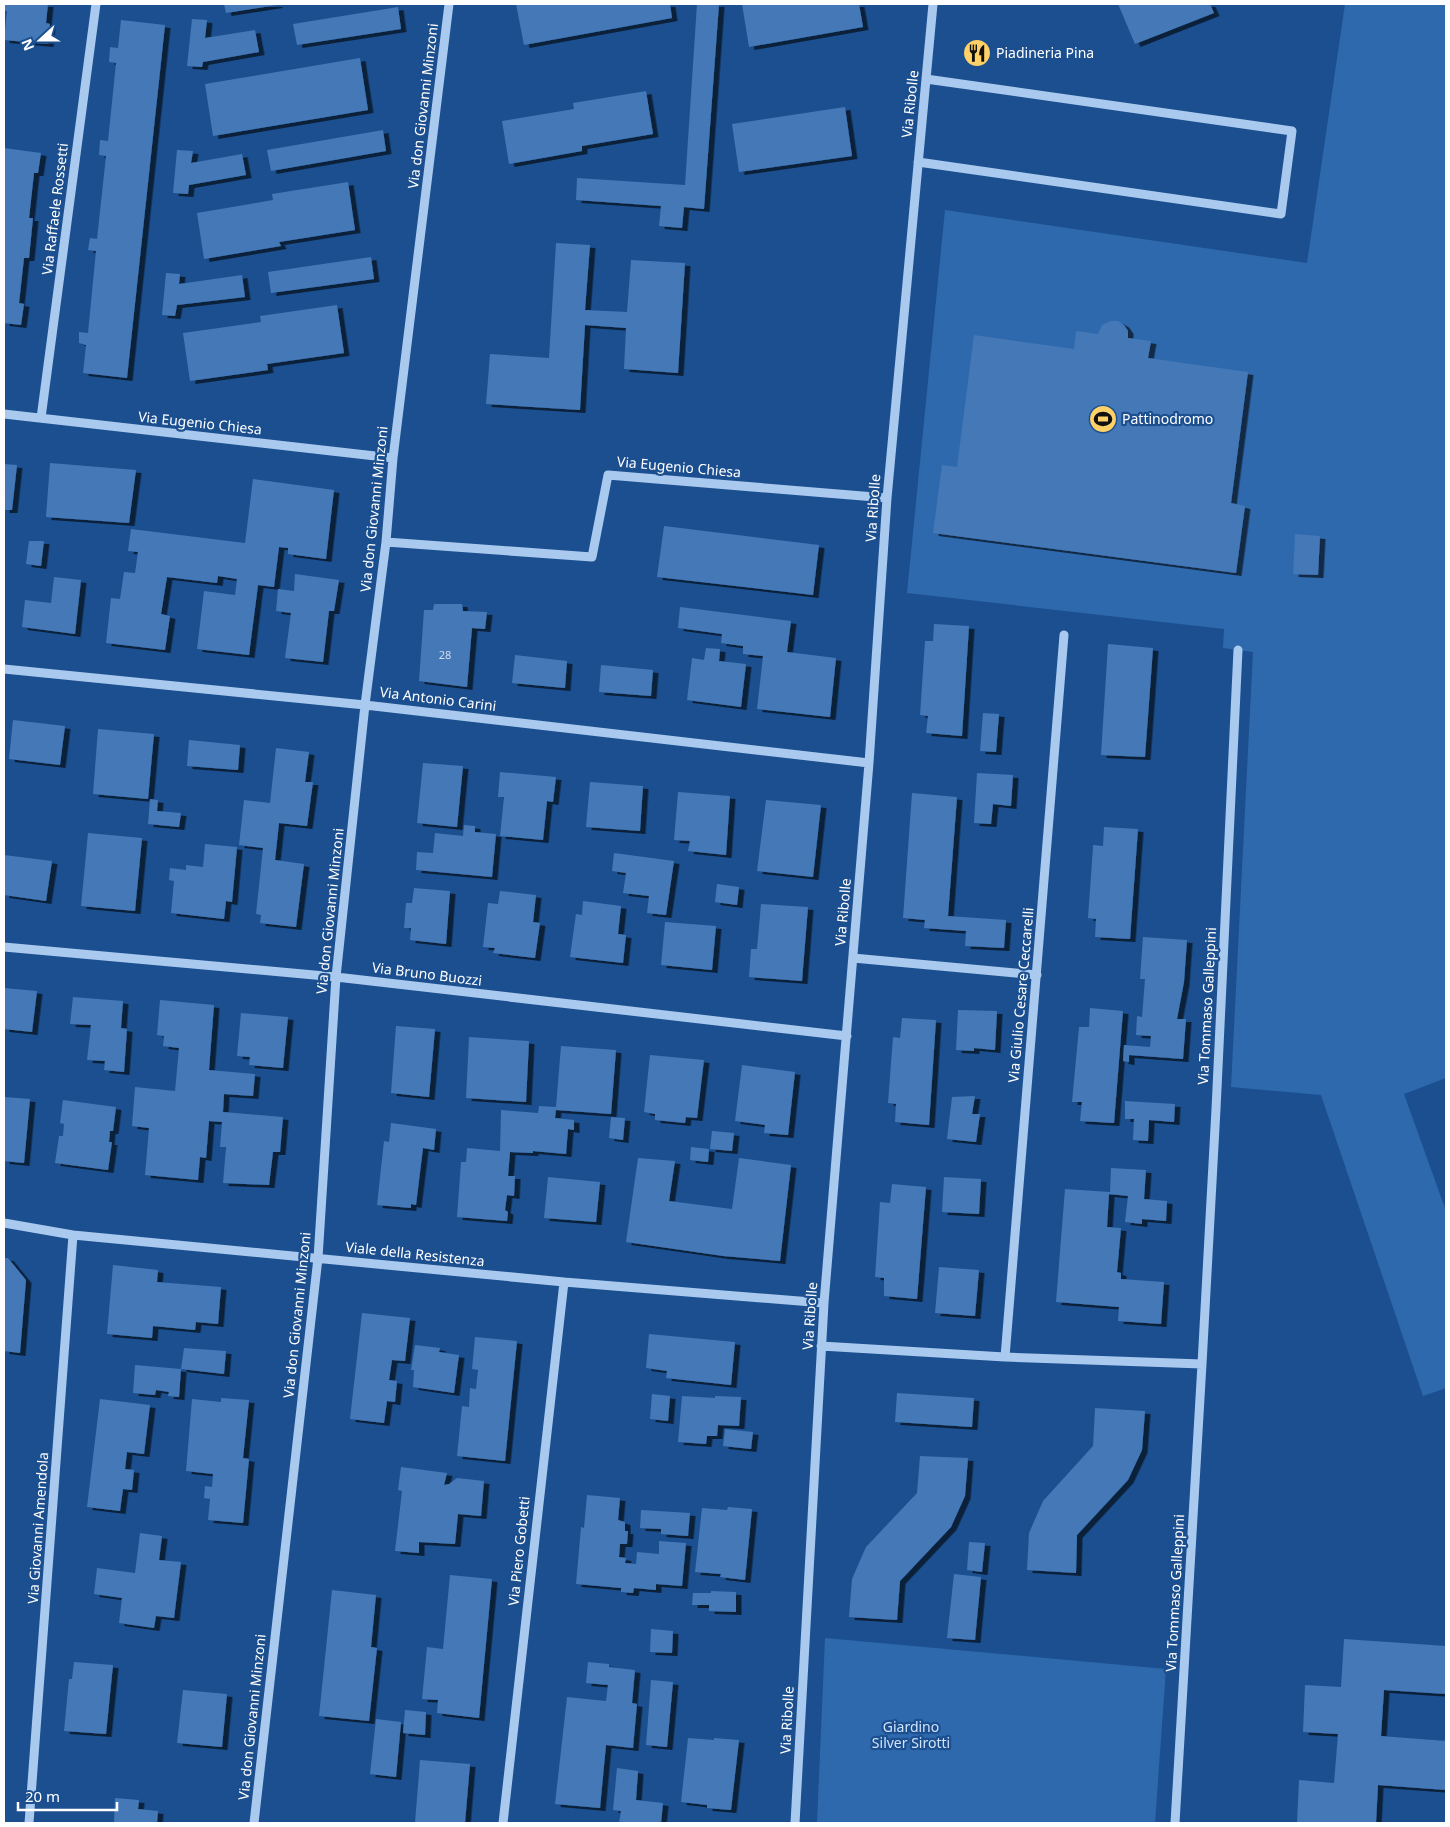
<svg xmlns="http://www.w3.org/2000/svg" width="1450" height="1827" font-family="'Noto Sans',sans-serif">
	<style>
		.green { fill: #2e69ad }
		.building { fill: #4478b7; filter: url(#shadow) }
		.lines { fill: none; stroke-linecap: round; stroke-linejoin: round }
		.minor { stroke: #a9c9ee; stroke-width: 9 }
		.labels { text-anchor: middle; stroke-width: 4.5; stroke-linejoin: round; paint-order: stroke }
		.number-label { font-size: 11px; fill: #d0dded }
		.poi-label { font-size: 14px; fill: #fff; stroke: #1b4f8f; text-anchor: start }
		.street-label { font-size: 14px; fill: #fff; stroke: #1b4f8f }
		.park-label { font-size: 14px; fill: #cfe3fa; stroke: #1b4f8f }
	</style>
	<defs>
		<filter id="shadow"><feDropShadow dx="5.5" dy="3" stdDeviation="0" flood-color="#0009"/></filter>
	</defs>
	<rect width="100%" height="100%" fill="#1b4f8f"/>
	<!-- green -->
	<path class="green" d="M1345 4H1446V1078L1404 1094 1446 1211V1388L1423 1396 1321 1095 1231 1087 1253 652 1223 648 1224 629 907 593 945 210 1307 263Z
		M825 1638 1166 1669 1155 1823H817Z"/>
	<!-- building -->
	<path class="building" d="M4 4H48L46 23 50 24 48 44 4 40 7 11H4Z
		M224 4H277V5L226 13Z
		M516 4H670L672 18 524 45Z
		M697 4H719L704 209 684 207 682 228 659 226 661 206 576 200 577 178 685 185Z
		M742 4H859L863 27 749 47Z
		M1118 4H1210L1214 13 1135 44Z
		M398 7 401 29 297 45 293 24Z
		M192 19 207 20 205 38 255 30 259 52 203 62 202 67 187 66Z
		M121 20 165 25 127 378 83 373 86 345 79 343V332L88 333 96 251 88 250 90 238 97 239 106 156 99 155 100 140 108 141 116 63 109 62 110 47 118 48Z
		M360 58 368 110 213 136 205 84Z
		M646 91 653 134 582 146V151L509 164 502 121 574 109 573 103Z
		M845 107 852 156 739 172 732 124Z
		M383 130 386 151 271 171 267 150Z
		M4 148 41 153 38 173H34L29 218H33L29 258H24L19 303 24 304 21 325 4 323Z
		M177 150 193 151 191 163 242 154 246 175 189 185 188 194 173 193Z
		M348 182 355 230 279 242 281 246 204 259 197 213 273 200 272 194Z
		M556 243 590 245 585 310 627 312 631 260 685 263 678 373 624 369 626 328 585 325 580 410 486 404 490 354 549 358Z
		M371 257 374 279 271 293 268 272Z
		M166 273 180 274 179 284 242 275 245 297 177 305 175 316 162 315Z
		M337 305 344 353 267 364 268 370 190 381 183 333 261 322 260 316Z
		M1111 321H1118L1124 325 1128 331V338L1151 341 1148 358 1248 372 1231 503 1245 506 1236 573 933 533 942 465 957 467 974 335 1074 349 1076 331 1098 334 1102 325Z
		M50 463 136 470 129 523 46 517Z
		M4 464 17 465 12 510H4Z
		M253 479 334 490 326 559 288 554V548L279 547 274 587 258 585 249 655 197 649 204 591 235 595 237 579 218 576 217 583 167 577 161 614 170 616 165 650 106 643 111 598 120 599 124 572 135 573 138 552 128 551 131 529 245 543Z
		M664 526 819 545 813 595 657 577Z
		M1295 534 1320 536 1318 575 1293 574Z
		M29 541H44L41 566 26 564Z
		M295 574 339 580 334 611H329L323 662 285 658 291 613 276 611 278 589 294 591Z
		M54 577 81 580 75 634 22 627 25 600 51 603Z
		M434 604H462L463 611 487 612 485 629 472 628 467 687 419 681 424 610H433Z
		M680 607 791 621 787 652 836 658 830 717 757 709 763 656 743 654V646L721 643 722 634 678 628Z
		M934 624 969 626 962 736 926 733 928 716 920 715 925 641H933Z
		M1108 644 1153 648 1145 757 1101 755Z
		M706 648 720 649 719 661 746 664 741 707 687 700 692 658 704 660Z
		M515 655 567 661 565 688 512 683Z
		M601 665 653 670 651 696 599 692Z
		M983 713 999 714 996 752 980 751Z
		M13 720 65 726 60 765 9 759Z
		M98 729 154 734 148 799 93 794Z
		M189 740 240 745 238 770 187 766Z
		M276 748 309 752 305 782H313L307 826 279 823 275 860 304 864 296 927 260 923 261 915 256 914 263 848 239 845 244 800 270 803Z
		M423 763 463 766 457 827 417 823Z
		M500 772 556 777 553 802 547 801 543 840 500 836 504 797H498Z
		M977 773 1013 775 1011 806 993 804 991 824 974 823Z
		M590 782 643 786 640 831 586 827Z
		M678 792 730 796 726 855 688 851 690 841 674 840Z
		M912 793 957 797 948 916 1006 920 1004 948 965 946 966 931 924 928 925 920 903 918Z
		M150 799 158 800 157 811 181 813 179 827 148 824Z
		M766 800 821 805 813 877 757 871Z
		M464 825 475 826V832L496 834 492 877 416 870 417 852 433 853 435 833 463 836Z
		M1104 827 1138 829 1130 939 1095 937 1096 919 1088 918 1093 847V845L1103 846Z
		M88 833 142 838 135 911 81 906Z
		M205 844 237 847 232 902 226 901 224 919 171 913 174 881 169 880 170 868 186 870V865L203 867Z
		M614 853 674 861 666 915 647 913 649 896 623 893 626 873 612 871Z
		M4 855 52 861 46 901 4 895Z
		M717 884 739 887 737 905 715 902Z
		M414 888 450 891 446 944 410 940 411 928H404L406 903H412Z
		M500 891 536 895 533 922 540 923 535 958 493 953 495 948 483 947 488 903 498 904Z
		M583 901 621 906 618 934 626 935 623 963 570 957 576 914 582 915Z
		M761 904 808 907 802 981 749 977 751 949H757Z
		M665 922 716 926 712 970 661 965Z
		M1143 937 1187 940 1184 982 1177 1019H1186L1183 1059 1129 1055V1062L1123 1061 1124 1045 1150 1047 1151 1036 1136 1035 1137 1016 1142 1017 1145 979H1140Z
		M4 988 37 991 32 1032 4 1029Z
		M73 997 123 1001 121 1028 127 1029 124 1072 104 1070 105 1061 87 1060 91 1025 70 1024Z
		M160 1000 214 1005 209 1070 255 1074 253 1096 224 1094 223 1112 283 1117 280 1152H273L269 1185 223 1183 226 1147H220L222 1122 209 1121 206 1158 200 1157 198 1180 145 1175 149 1128 132 1126 135 1087 175 1091 179 1048 163 1046 164 1036 157 1035Z
		M1090 1008 1123 1011 1114 1123 1080 1121 1082 1102H1072L1079 1027H1089Z
		M958 1010 997 1011 995 1050 974 1048V1051L956 1050Z
		M241 1013 288 1017 283 1068 249 1065 250 1057 237 1056Z
		M902 1018 936 1020 929 1125 895 1122 896 1104 888 1103 893 1037 900 1038Z
		M396 1026 435 1029 429 1097 391 1093Z
		M469 1037 529 1041 526 1102 466 1098Z
		M561 1046 616 1050 611 1114 556 1110 555 1118 574 1120V1130L568 1129 566 1154 533 1151V1153L510 1152 508 1176H515L514 1196 507 1195 505 1210 508 1212 507 1221 457 1217 461 1162H466L467 1148 500 1151 501 1110 538 1113 539 1106 556 1107Z
		M650 1055 704 1060 697 1118 686 1117 685 1123 655 1120V1114L644 1112Z
		M742 1065 795 1072 788 1135 764 1133 765 1125 735 1121Z
		M975 1096 972 1114H980L976 1142 947 1139 952 1097Z
		M4 1097 30 1099 24 1163 4 1161Z
		M63 1100 116 1107 113 1131H110L109 1142H112L108 1170 55 1163 59 1136H63L64 1124 60 1123Z
		M1125 1101 1175 1104 1174 1122 1149 1120 1148 1141 1133 1140 1134 1119H1125Z
		M611 1117 625 1118 623 1140 609 1138Z
		M391 1123 436 1129 434 1150 423 1148 416 1205 411 1204V1208L377 1205 384 1141 389 1142Z
		M712 1131 734 1133 732 1151 710 1149Z
		M691 1147 709 1149 708 1162 690 1160Z
		M638 1158 675 1161 669 1201 732 1209 739 1158 791 1165 780 1261 723 1256 626 1242Z
		M1111 1168 1146 1170 1144 1199 1167 1201 1166 1221 1142 1219V1224L1125 1222 1128 1196 1109 1194 1107 1227 1121 1228 1117 1272 1121 1273V1279L1164 1282 1161 1324 1118 1321 1119 1307 1056 1302 1065 1189 1110 1192Z
		M548 1177 600 1182 596 1222 544 1218Z
		M944 1177 981 1179 979 1214 942 1212Z
		M892 1184 926 1187 917 1299 884 1296V1278L875 1277 880 1202 890 1203Z
		M4 1258H8L26 1280 20 1353 4 1351Z
		M113 1265 158 1270 157 1282 221 1287 218 1324 196 1322 195 1330 153 1326 152 1338 107 1334Z
		M939 1267 979 1270 975 1316 935 1313Z
		M362 1313 410 1318 405 1361 392 1360 389 1380 397 1381 395 1402 387 1401 384 1423 350 1419Z
		M649 1334 735 1342 731 1385 666 1378 667 1371 646 1368Z
		M475 1337 517 1341 505 1461 457 1456 462 1406 469 1407 470 1388 476 1389 478 1370 472 1369Z
		M415 1345 440 1348 439 1352 459 1355 454 1393 413 1387 414 1370H411Z
		M184 1348 226 1351 224 1374 181 1369 179 1397 168 1396 169 1392 156 1390 155 1395 133 1393 135 1365 181 1369Z
		M897 1393 974 1398 972 1427 895 1422Z
		M652 1394 670 1396 668 1421 650 1419Z
		M682 1396 715 1398V1396L741 1397 739 1426 718 1425 717 1436H707L706 1444 678 1442Z
		M221 1398 249 1400 243 1458 249 1459 243 1523 208 1520 210 1499 204 1498 205 1486 212 1487 213 1474 186 1471 192 1399 221 1402Z
		M100 1399 150 1405 144 1454 127 1452 125 1469 134 1470 132 1490 123 1489 120 1511 87 1507Z
		M1095 1408 1145 1411 1142 1450 1128 1480 1077 1535 1076 1573 1027 1570 1029 1533 1043 1501 1093 1446Z
		M725 1429 753 1432 751 1449 723 1446Z
		M920 1456 968 1458 965 1496 951 1527 900 1581 897 1620 849 1617 852 1579 866 1547 917 1493Z
		M401 1467 447 1473 444 1485 449 1484 457 1478 484 1481 481 1516 458 1514 455 1544 419 1542V1553L395 1551 402 1491 398 1490Z
		M587 1495 620 1498 618 1520 625 1522V1531H628L627 1544H620L619 1557 626 1558 625 1563 636 1564 637 1552 659 1554V1541L686 1543 682 1586 656 1584V1590L634 1588 633 1593 621 1592V1588L576 1584 581 1527 584 1528Z
		M728 1507 752 1509 745 1580 720 1577 721 1574 695 1572 702 1508 727 1510Z
		M641 1510 690 1513 688 1536 661 1534V1529L640 1528Z
		M140 1533 162 1536 159 1560 181 1562 174 1618 156 1616 154 1628 119 1623 122 1598 94 1594 97 1568 135 1573Z
		M969 1542 985 1543 982 1572 967 1570Z
		M954 1574 981 1577 975 1640 947 1638Z
		M450 1575 492 1579 479 1718 437 1713 438 1700 422 1699 427 1647 443 1649Z
		M332 1590 376 1595 371 1647 377 1648 369 1721 319 1716Z
		M711 1591 736 1592V1612L709 1611V1605H692L693 1593H711Z
		M651 1629 673 1631 672 1653 650 1652Z
		M1344 1639 1446 1646V1694L1384 1690 1381 1736 1446 1741V1790L1378 1785 1376 1823H1297L1299 1780 1334 1783 1338 1734 1303 1732 1305 1685 1341 1687Z
		M74 1662 113 1665 106 1734 64 1731 69 1679H72Z
		M588 1662 609 1664V1667L635 1670 632 1703 637 1704 633 1748 606 1745 600 1808 555 1804 567 1697 606 1701 608 1685 586 1683Z
		M651 1680 673 1682 667 1747 646 1745Z
		M183 1690 227 1694 222 1747 177 1743Z
		M405 1710 426 1712 425 1735 403 1733Z
		M376 1719 401 1722 396 1777 370 1774Z
		M688 1738 714 1740V1738L739 1740 731 1810 707 1808V1805L681 1802Z
		M420 1760 470 1764 465 1823H415Z
		M617 1768 638 1771 636 1800 663 1803 661 1823H619L621 1811 613 1810Z
		M115 1798 139 1800 138 1809 158 1811 157 1823H114Z"/>
	<g class="lines">
		<!-- minor -->
		<path class="minor" d="M918 162 1281 214 1292 131 926 79
			M4 414 393 458
			M41 418 96 4
			M386 542 592 557 608 475 887 498
			M4 669 365 705 869 763
			M4 947 336 977 847 1036
			M853 958 1037 975
			M4 1223 73 1235 564 1282 824 1303
			M821 1346 1005 1357 1202 1364 1175 1823
			M1005 1357 1064 635
			M1202 1364 1216 1109 1238 650
			M29 1823 73 1235
			M254 1823 318 1258 336 977 365 705 386 542 393 458 449 4
			M503 1823 564 1282
			M795 1823 824 1303 869 763 887 498 933 4"/>
	</g>
	<!-- icons -->
	<defs>
		<g id="restaurant-disc" transform="scale(1.4375)"><circle r="9.5" fill="#ffd166" stroke="#1b4f8f"/><path d="M-5-6h1v4h1v-4h1v4h1v-4h1v5L-1.5 .5V6h-2V.5L-5-1ZM5-6V6H3V1.5H1.5Q1.5-4 5-6Z" fill="#111"/></g>
		<g id="stadium-disc" transform="scale(1.4375)"><circle r="9.5" fill="#ffd166" stroke="#1b4f8f"/><path d="M0-5a6.5 5 0 1 0 0 10a6.5 5 0 1 0 0-10ZM-3.5-1.8h7v3.6h-7Z" fill="#111"/></g>
	</defs>
	<g fill-rule="evenodd">
		<use href="#restaurant-disc" x="977" y="53"/>
		<use href="#stadium-disc" x="1103" y="419"/>
	</g>
	<g class="labels">
		<!-- number labels -->
		<g class="number-label">
			<text x="445" y="659">28</text>
		</g>
		<!-- poi labels -->
		<g class="poi-label">
			<text x="996" y="58">Piadineria Pina</text>
			<text x="1122" y="424">Pattinodromo</text>
		</g>
		<!-- street labels -->
		<g class="street-label">
			<text transform="translate(910 104) rotate(-84)" y="5">Via Ribolle</text>
			<text transform="translate(423 106) rotate(-83)" y="5">Via don Giovanni Minzoni</text>
			<text transform="translate(55 209) rotate(-83)" y="5">Via Raffaele Rossetti</text>
			<text transform="translate(200 423) rotate(6)" y="5">Via Eugenio Chiesa</text>
			<text transform="translate(679 467) rotate(5)" y="5">Via Eugenio Chiesa</text>
			<text transform="translate(873 508) rotate(-86)" y="5">Via Ribolle</text>
			<text transform="translate(374 509) rotate(-84)" y="5">Via don Giovanni Minzoni</text>
			<text transform="translate(438 699) rotate(7)" y="5">Via Antonio Carini</text>
			<text transform="translate(330 911) rotate(-84)" y="5">Via don Giovanni Minzoni</text>
			<text transform="translate(843 912) rotate(-85)" y="5">Via Ribolle</text>
			<text transform="translate(427 974) rotate(7)" y="5">Via Bruno Buozzi</text>
			<text transform="translate(1021 995) rotate(-85)" y="5">Via Giulio Cesare Ceccarelli</text>
			<text transform="translate(1207 1006) rotate(-87)" y="5">Via Tommaso Galleppini</text>
			<text transform="translate(415 1254) rotate(6)" y="5">Viale della Resistenza</text>
			<text transform="translate(297 1315) rotate(-84)" y="5">Via don Giovanni Minzoni</text>
			<text transform="translate(810 1316) rotate(-86)" y="5">Via Ribolle</text>
			<text transform="translate(38 1528) rotate(-86)" y="5">Via Giovanni Amendola</text>
			<text transform="translate(519 1551) rotate(-84)" y="5">Via Piero Gobetti</text>
			<text transform="translate(1175 1593) rotate(-87)" y="5">Via Tommaso Galleppini</text>
			<text transform="translate(252 1717) rotate(-84)" y="5">Via don Giovanni Minzoni</text>
			<text transform="translate(787 1720) rotate(-87)" y="5">Via Ribolle</text>
		</g>
		<!-- park labels -->
		<g class="park-label">
			<text x="911" y="1732">Giardino<tspan x="911" dy="16">Silver Sirotti</tspan></text>
		</g>
	</g>
	<!-- border -->
	<rect width="1450" height="1827" fill="none" stroke="#ffffff" stroke-width="10"/>
	<!-- north arrow -->
	<g transform="translate(40 40) rotate(249)" stroke="#1b4f8f" stroke-width="4" paint-order="stroke">
	<path d="M0-4L9 19L0 12L-9 19Z" fill="#ffffff"/>
	<text y="-8" font-size="14" font-weight="bold" text-anchor="middle" fill="#ffffff">N</text>
	</g>
	<!-- scale -->
	<path d="M18 1802v8h99v-8" fill="none" stroke="#ffffff" stroke-width="2.5"/>
	<text x="25" y="1802" font-size="15" fill="#ffffff" stroke="#1b4f8f" stroke-width="4" paint-order="stroke">20 m</text>
</svg>
